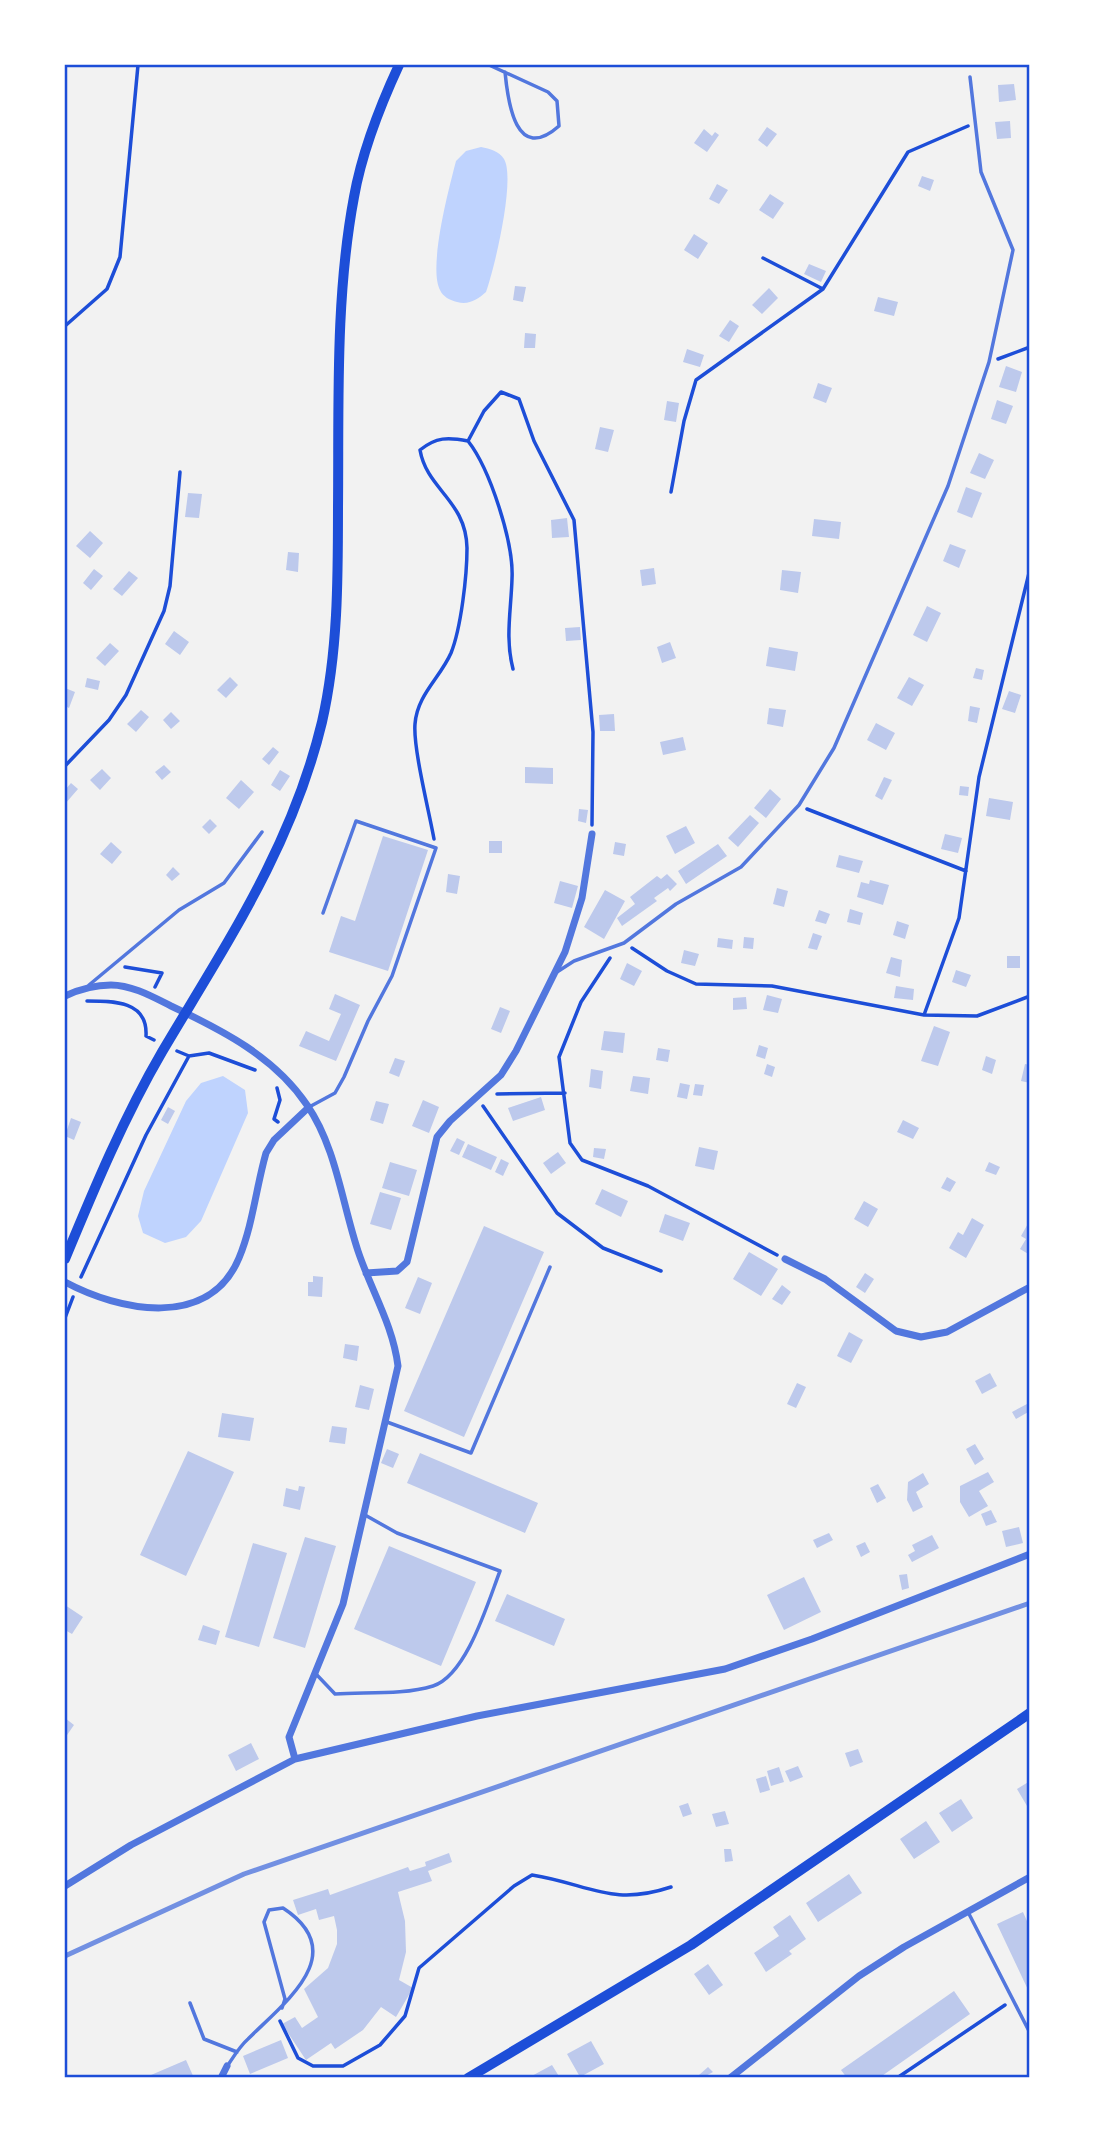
<svg xmlns="http://www.w3.org/2000/svg" width="1095" height="2143" font-family="'Public Sans',sans-serif">
	<style>
		.water { fill: #bfd3fe }
		.building { fill: #bdc9ec }
		.lines { fill: none; stroke-linecap: round; stroke-linejoin: round }
		.path { stroke: #1d4ed8; stroke-width: 3.5 }
		.service { stroke: #5277de; stroke-width: 3.5 }
		.minor { stroke: #5277de; stroke-width: 7 }
		.secondary { stroke: #1d4ed8; stroke-width: 10 }
		.rail { stroke: #7290e2; stroke-width: 5 }
		.neatline { fill: none; stroke: #1d4ed8; stroke-width: 2.5 }
	</style>
	<rect width="100%" height="100%" fill="#f2f2f2"/>
	<!-- water -->
	<path class="water" d="M481 147C490 149 499 151 504 159 516 179 494 270 486 292 477 300 469 305 457 302 450 300 443 297 440 290 428 267 449 188 456 161L466 151Z
		M223 1076 245 1090 248 1113 201 1221 186 1237 165 1243 143 1233 138 1216 144 1191 186 1101 201 1083Z"/>
	<!-- building -->
	<path class="building" d="M1014 84 1016 100 999 102 998 85Z
		M1010 121 1011 138 997 139 995 122Z
		M767 127 777 134 767 147 758 140Z
		M704 129 712 136 715 132 719 135 707 152 694 143Z
		M922 176 934 180 930 191 918 186Z
		M717 184 728 190 719 204 709 199Z
		M770 194 784 203 773 219 759 210Z
		M694 234 708 243 698 259 684 250Z
		M809 264 826 271 821 282 804 274Z
		M515 286 526 287 523 302 513 300Z
		M769 288 778 298 762 314 752 305Z
		M878 297 898 302 894 316 874 311Z
		M730 320 739 326 729 342 719 336Z
		M525 333 536 334 535 348H524Z
		M687 349 704 355 700 367 683 362Z
		M1006 366 1022 372 1016 392 999 387Z
		M818 383 832 388 826 403 813 398Z
		M997 400 1013 406 1006 424 991 419Z
		M667 401 679 403 676 422 664 420Z
		M600 427 614 430 608 452 595 449Z
		M979 453 994 460 985 479 970 473Z
		M966 487 982 493 972 518 957 512Z
		M188 493 202 494 199 518 185 517Z
		M567 518 569 537 552 538 551 520Z
		M814 519 841 522 839 539 812 536Z
		M90 531 103 543 90 558 76 546Z
		M950 544 966 550 959 568 943 561Z
		M288 552 299 553 298 572 286 570Z
		M654 568 656 584 642 586 640 570Z
		M94 569 103 576 91 590 83 583Z
		M782 570 801 572 798 593 780 590Z
		M129 571 138 578 122 596 113 589Z
		M927 606 941 613 927 642 913 635Z
		M580 627 581 640 566 641 565 628Z
		M174 631 189 642 180 655 165 644Z
		M670 642 676 658 662 663 657 647Z
		M110 643 119 651 105 666 96 658Z
		M769 647 798 652 795 671 766 666Z
		M976 668 984 670 982 680 973 678Z
		M230 677 238 685 226 698 217 690Z
		M909 677 924 685 912 706 897 698Z
		M87 678 100 681 98 690 85 687Z
		M65 688 75 692 69 708 65 706Z
		M1009 691 1021 695 1015 713 1002 709Z
		M970 706 980 708 977 723 968 721Z
		M769 708 786 710 783 727 767 724Z
		M141 710 149 717 136 732 127 724Z
		M171 712 180 721 171 729 163 720Z
		M614 714 615 731H600L599 715Z
		M876 723 895 733 886 750 867 740Z
		M683 737 686 750 663 755 660 742Z
		M273 747 279 752 269 765 262 759Z
		M164 765 171 772 162 780 155 772Z
		M525 767 553 768V784L525 783Z
		M102 769 111 778 100 790 90 780Z
		M280 770 290 776 280 791 271 785Z
		M884 777 892 780 882 800 875 796Z
		M241 780 254 792 239 809 226 798Z
		M71 783 78 789 65 804V790Z
		M960 786 969 787 968 796 959 795Z
		M770 789 781 799 766 818 754 808Z
		M989 798 1013 802 1010 820 986 816Z
		M579 809 588 810 586 823 578 821Z
		M750 815 759 823 738 847 728 838Z
		M210 819 217 826 209 834 202 827Z
		M686 826 695 843 675 854 666 836Z
		M945 834 962 838 958 853 941 849Z
		M383 836 428 850 388 971 329 952 341 916 355 921Z
		M489 841H502V853H489Z
		M111 842 122 852 112 864 100 854Z
		M615 842 626 844 624 856 613 854Z
		M718 844 727 856 686 884 678 871Z
		M839 855 863 861 859 873 836 867Z
		M173 867 180 874 172 881 166 875Z
		M448 874 460 876 457 894 446 892Z
		M667 874 677 884 670 891 668 888 654 898 657 901 622 926 617 918 635 904 630 897 657 876 661 879Z
		M870 880 889 885 883 905 857 897 861 882 869 884Z
		M560 881 578 886 572 908 554 903Z
		M777 888 788 891 784 907 773 904Z
		M605 890 625 901 604 939 584 927Z
		M850 909 863 913 860 925 847 922Z
		M819 910 830 914 826 924 815 921Z
		M897 921 909 925 905 939 893 935Z
		M813 933 822 936 817 950 808 948Z
		M744 937 754 938 753 949 743 948Z
		M718 938 733 940 732 949 717 947Z
		M684 950 699 954 695 966 681 963Z
		M1007 956H1020V968H1007Z
		M891 957 902 960 900 977 886 973Z
		M627 963 642 971 634 986 620 979Z
		M956 970 971 975 966 987 952 982Z
		M896 986 914 989 913 1000 894 998Z
		M335 994 360 1005 336 1061 299 1046 306 1031 329 1041 341 1014 329 1009Z
		M767 995 782 999 778 1013 763 1010Z
		M746 997 747 1009 733 1010V998Z
		M500 1007 510 1011 501 1033 491 1029Z
		M934 1026 950 1032 938 1066 921 1061Z
		M604 1031 625 1033 623 1053 601 1050Z
		M759 1045 768 1048 765 1059 756 1056Z
		M658 1048 670 1050 668 1062 656 1060Z
		M986 1056 996 1060 992 1074 982 1070Z
		M395 1058 405 1061 399 1077 389 1073Z
		M767 1064 775 1067 772 1077 764 1074Z
		M1025 1064 1030 1065V1083L1021 1081Z
		M591 1069 603 1071 601 1089 589 1087Z
		M633 1076 650 1078 648 1094 630 1091Z
		M680 1083 690 1085 687 1099 677 1097Z
		M695 1084 704 1085 702 1096 693 1095Z
		M541 1097 545 1110 513 1121 508 1108Z
		M423 1100 439 1107 429 1133 412 1126Z
		M376 1101 389 1104 383 1124 370 1120Z
		M168 1107 175 1111 168 1124 161 1120Z
		M71 1118 81 1122 74 1140 65 1136Z
		M903 1120 919 1128 913 1139 897 1132Z
		M457 1138 465 1142 459 1155 450 1151Z
		M468 1144 497 1157 491 1170 462 1157Z
		M699 1147 718 1151 714 1170 695 1166Z
		M594 1148 606 1149 604 1159 593 1157Z
		M558 1152 566 1163 551 1174 543 1163Z
		M501 1159 509 1163 503 1176 495 1172Z
		M390 1162 417 1170 409 1196 382 1188Z
		M989 1162 1000 1167 996 1175 985 1171Z
		M947 1177 956 1182 950 1192 941 1188Z
		M602 1189 628 1201 621 1217 595 1204Z
		M380 1192 401 1198 391 1230 370 1224Z
		M864 1201 878 1209 868 1227 854 1219Z
		M665 1214 690 1223 683 1241 659 1232Z
		M972 1218 984 1225 966 1258 949 1248 958 1232 963 1235Z
		M1030 1220V1255L1020 1249 1026 1239 1021 1236Z
		M484 1226 544 1252 464 1437 404 1411Z
		M749 1252 778 1269 761 1296 733 1279Z
		M865 1273 874 1279 865 1293 856 1287Z
		M313 1276 323 1277 322 1297 308 1296V1282H313Z
		M418 1277 432 1283 420 1314 405 1308Z
		M782 1285 791 1292 782 1305 772 1299Z
		M849 1332 863 1340 851 1363 837 1356Z
		M345 1344 359 1346 357 1361 343 1358Z
		M990 1373 997 1386 982 1394 975 1381Z
		M797 1383 806 1387 796 1408 787 1404Z
		M360 1385 374 1389 369 1410 355 1407Z
		M1027 1404 1030 1411 1016 1419 1012 1412Z
		M222 1413 254 1418 250 1441 218 1437Z
		M332 1426 347 1428 345 1444 329 1442Z
		M975 1444 984 1459 975 1465 966 1449Z
		M387 1449 399 1454 393 1468 381 1463Z
		M188 1451 234 1472 186 1576 140 1555Z
		M420 1453 538 1503 525 1533 407 1483Z
		M988 1472 994 1482 979 1491 988 1506 969 1517 960 1502V1486Z
		M923 1473 929 1484 916 1492 923 1507 913 1512 907 1500 908 1482Z
		M878 1484 886 1498 877 1503 870 1488Z
		M299 1486 305 1487 300 1510 283 1506 286 1488 298 1491Z
		M991 1510 997 1522 986 1526 981 1514Z
		M1019 1527 1023 1543 1006 1547 1002 1531Z
		M829 1533 833 1540 817 1548 813 1540Z
		M932 1535 939 1548 912 1562 908 1555 915 1551 912 1545Z
		M305 1537 336 1546 305 1648 273 1638Z
		M865 1542 870 1552 861 1557 856 1546Z
		M253 1543 287 1553 259 1647 225 1637Z
		M389 1546 476 1582 441 1666 354 1629Z
		M907 1574 909 1588 902 1590 899 1575Z
		M804 1577 821 1612 784 1630 767 1595Z
		M507 1594 565 1619 554 1646 495 1621Z
		M65 1605 83 1617 72 1634 65 1630Z
		M203 1625 220 1631 216 1645 198 1640Z
		M65 1718 74 1725 65 1738Z
		M251 1743 259 1759 236 1771 228 1755Z
		M858 1749 863 1762 850 1767 845 1753Z
		M798 1766 803 1777 790 1782 785 1771Z
		M779 1767 784 1782 771 1786 767 1771Z
		M766 1776 770 1790 760 1793 756 1779Z
		M1030 1781V1804L1027 1806 1017 1789Z
		M961 1799 973 1818 952 1832 939 1813Z
		M688 1803 692 1814 683 1817 679 1806Z
		M725 1811 729 1824 716 1827 712 1814Z
		M926 1821 940 1842 914 1859 900 1839Z
		M724 1849H731L733 1861 725 1862Z
		M449 1853 452 1862 428 1871 432 1881 398 1892 405 1921 406 1952 399 1980 413 1988 396 2017 381 2007 363 2030 335 2049 331 2043 306 2060 282 2024 295 2017 302 2028 318 2017 304 1989 328 1968 337 1944V1930L334 1916 319 1920 316 1909 298 1915 293 1900 328 1889 330 1895 408 1867 410 1871 426 1866 425 1862Z
		M849 1874 862 1893 818 1922 806 1903Z
		M1023 1912 1030 1928V1994L997 1924Z
		M790 1915 806 1939 789 1951 792 1954 766 1972 754 1953 779 1936 773 1927Z
		M708 1964 723 1985 709 1995 694 1974Z
		M954 1991 970 2014 879 2078H847L841 2070Z
		M281 2040 288 2058 250 2074 243 2056Z
		M591 2041 604 2064 580 2077 567 2054Z
		M186 2060 194 2078H144Z
		M552 2065 560 2078H528Z
		M708 2067 713 2072 702 2078 699 2075Z"/>
	<g class="lines">
		<!-- path -->
		<path class="path" d="M763 258 823 289
			M65 326 107 289 120 257 138 65
			M998 359 1030 347
			M468 441 484 411 501 392 519 399 534 441 574 520 593 732 592 825
			M671 492 684 421 696 380 823 289 908 152 968 126
			M65 766 109 720 126 695 164 611 170 586 180 472
			M807 809 966 871
			M434 839C429 811 413 748 415 724 417 695 440 678 451 653 461 628 467 576 467 548 466 500 427 490 420 450 436 437 448 437 468 441 490 469 514 543 512 579 511 611 505 638 513 669
			M632 948 667 971 696 984 772 986 924 1015 977 1016 1030 996
			M610 958 581 1002 559 1057 570 1143 582 1160 648 1186 777 1255
			M125 967 162 973 155 987
			M87 1001C114 1001 148 1001 146 1036L154 1040
			M924 1015 959 918 979 777 1030 569
			M177 1051 189 1056 209 1053 255 1070
			M277 1088 280 1100 274 1119 278 1122
			M497 1094 565 1093
			M483 1106 557 1213 603 1248 661 1271
			M81 1277 146 1135 189 1056
			M65 1318 73 1297
			M1029 1543 1030 1524
			M280 2021 298 2058 313 2066H343L380 2045 405 2016 419 1968 514 1886 532 1875C589 1884 611 1907 671 1887
			M897 2078 1005 2005"/>
		<!-- service -->
		<path class="service" d="M489 65 548 92 557 101 559 126C516 164 508 103 505 72
			M557 972 574 961 624 943 676 904 741 867 799 805 834 748 948 486 989 362 1013 250 981 172 970 77
			M89 985 179 910 224 883 262 832
			M311 1106 335 1093 344 1077 368 1021 392 976 436 848 356 821 323 913
			M387 1422 471 1453 550 1267
			M316 1674 335 1694C366 1692 404 1695 433 1686 467 1675 488 1602 500 1571L397 1533 365 1515
			M968 1912 1030 2033
			M190 2003 204 2039 237 2052
			M228 2065C234 2056 240 2046 248 2039 285 2002 352 1953 283 1908L269 1910 264 1922 285 1999 282 2008"/>
		<!-- minor -->
		<path class="minor" d="M65 996C80 989 94 985 111 985 132 985 153 997 171 1006 222 1030 275 1057 307 1105 336 1147 342 1203 358 1251 371 1290 393 1325 398 1366L343 1604 289 1737 295 1759
			M785 1259 825 1279 896 1331 921 1337 947 1332 1030 1287
			M366 1273 397 1271 407 1262 437 1137 450 1121 501 1075 516 1051 565 952 582 898 592 834
			M65 1282C119 1311 209 1330 239 1258 253 1224 256 1188 266 1153L274 1140 309 1107
			M65 1886 131 1845 295 1759 477 1716 725 1669 812 1639 1030 1554
			M221 2078 227 2066
			M730 2078 859 1976 904 1947 1030 1877"/>
		<!-- secondary -->
		<path class="secondary" d="M65 1259C94 1189 124 1117 162 1052 226 944 292 847 322 722 338 652 338 579 338 507 339 405 335 298 354 197 362 152 380 106 399 65
			M468 2078 691 1945 1030 1713"/>
		<!-- rail -->
		<path class="rail" d="M65 1956 244 1874 1030 1603"/>
	</g>
	<!-- border -->
	<rect width="1095" height="2143" fill="none" stroke="#ffffff" stroke-width="133"/>
	<rect x="66" y="66" width="962" height="2010" class="neatline"/>
</svg>
